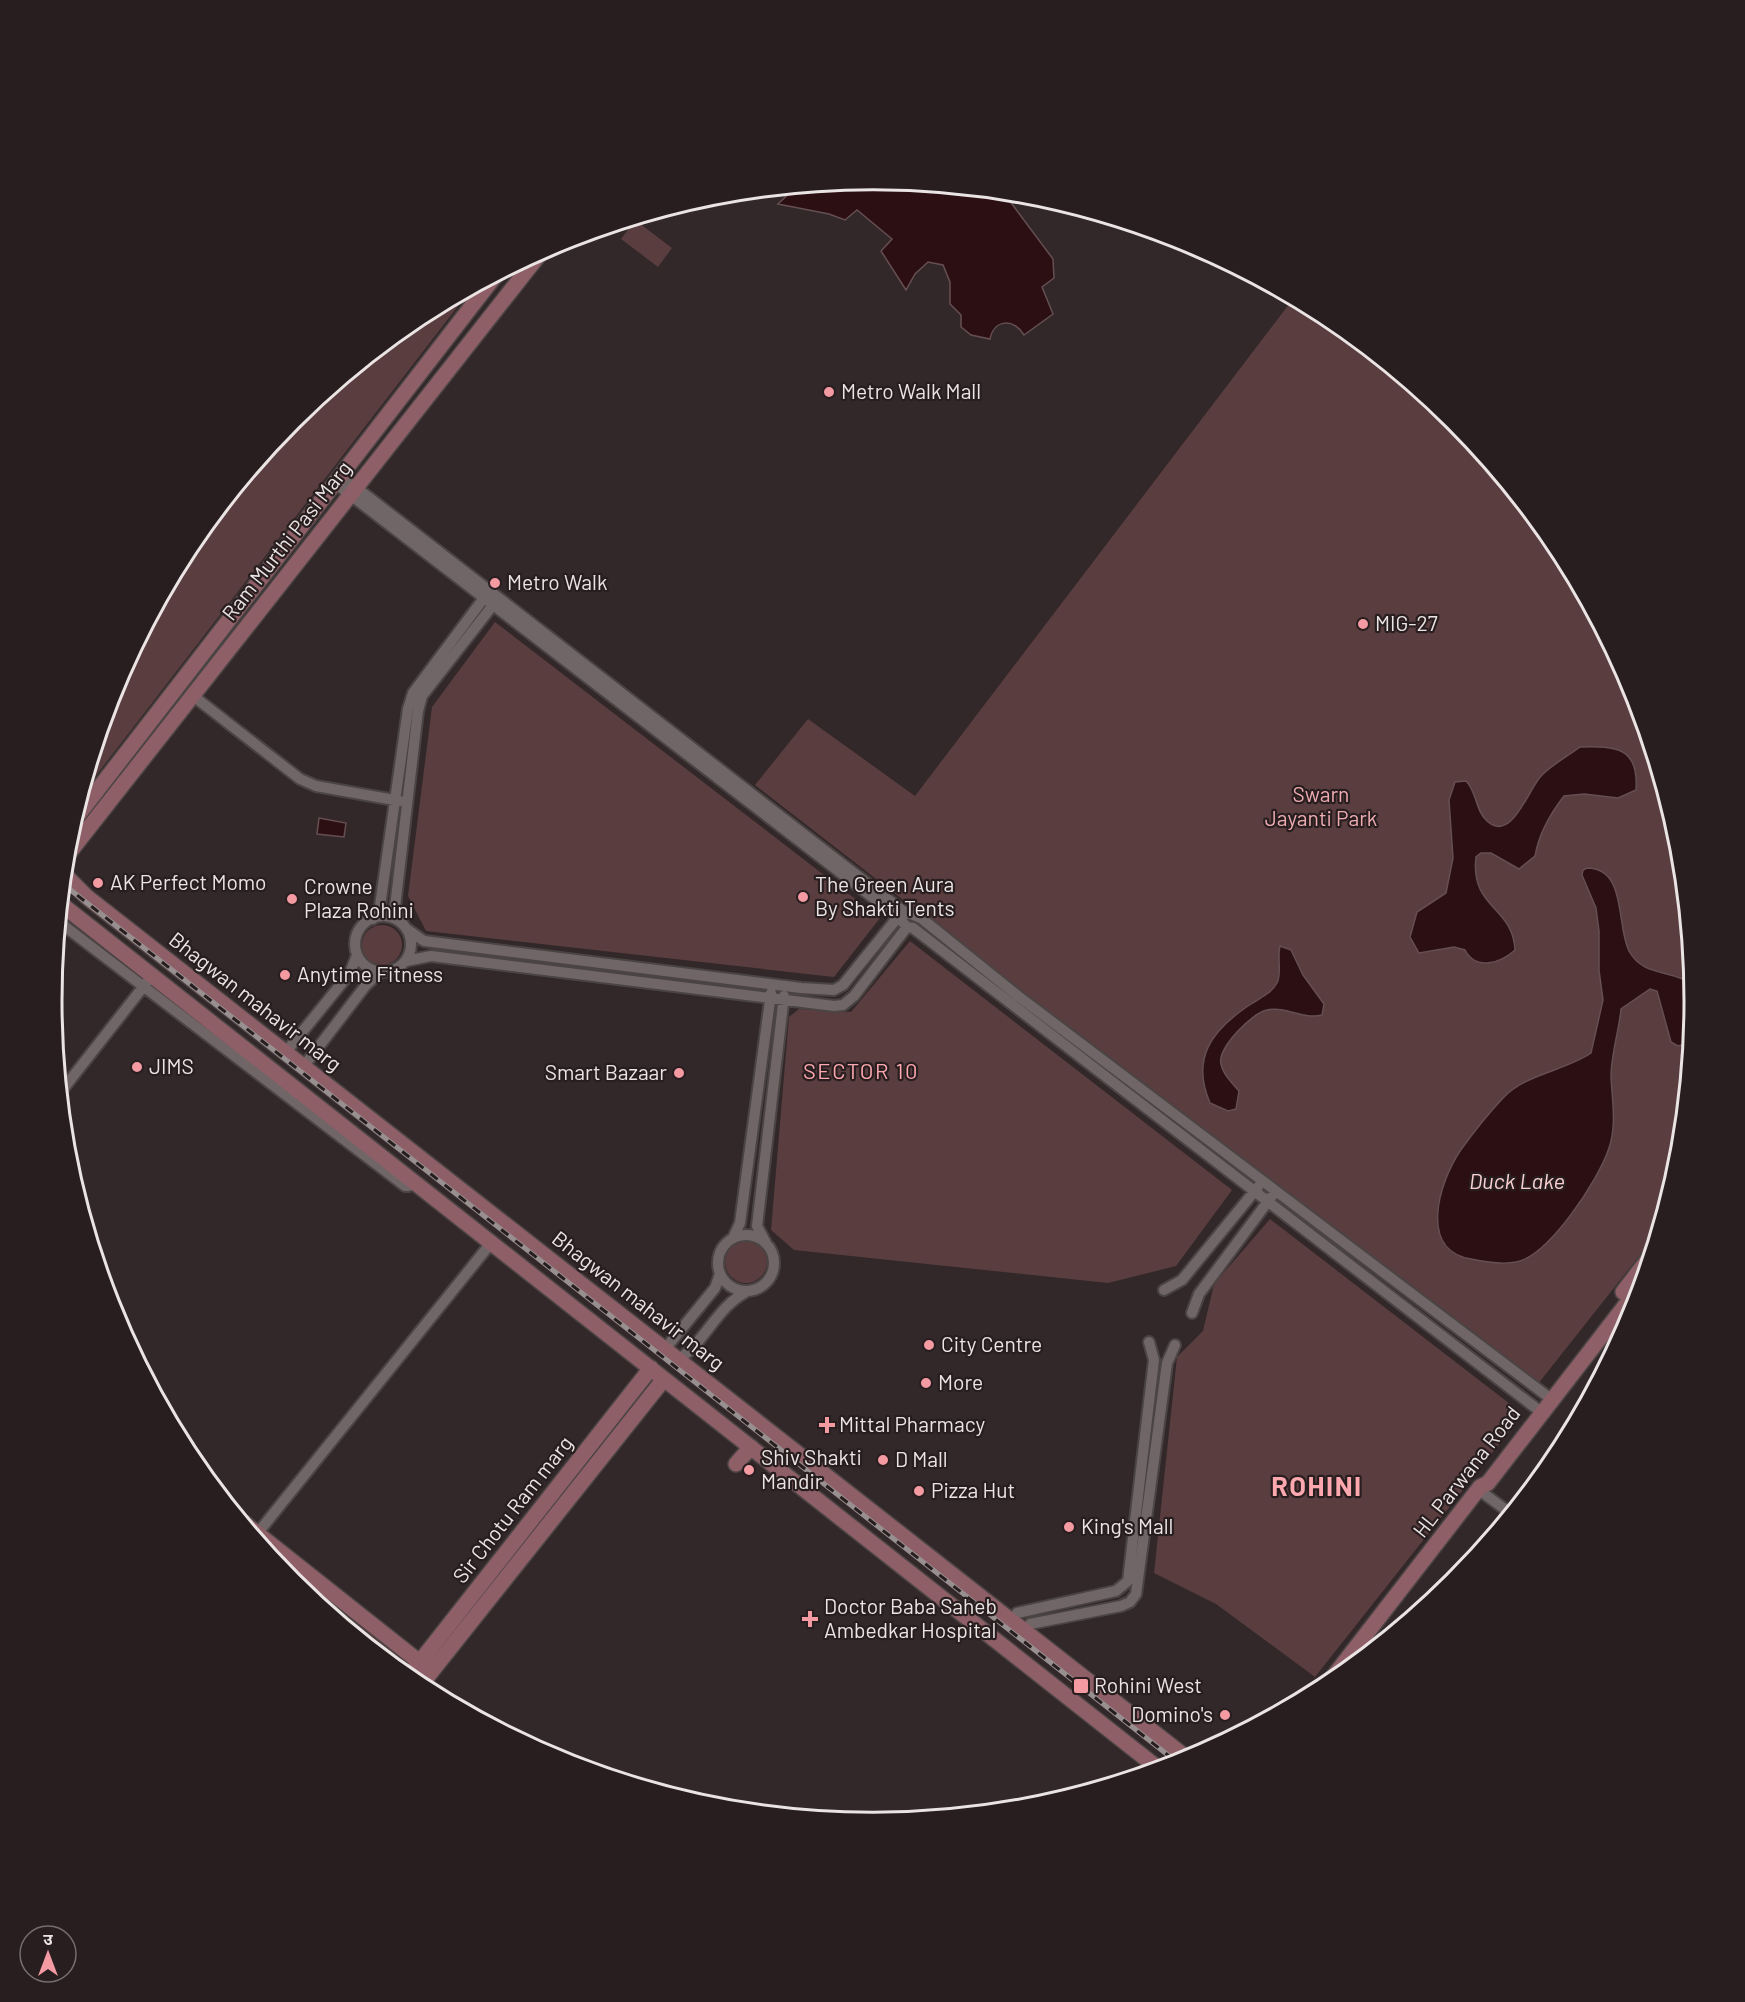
<svg xmlns="http://www.w3.org/2000/svg" width="1745" height="2002" font-family="Barlow,'Noto Sans Devanagari',sans-serif">
	<style>
		.green { fill: #5a3d3f }
		.water { fill: #2c0f13; stroke: #654f52; stroke-width: 1.5 }
		.lines { fill: none; stroke-linecap: round; stroke-linejoin: round }
		.street-casing { stroke: #4b4444; stroke-width: 14 }
		.secondary-casing { stroke: #4b4444; stroke-width: 18 }
		.street { stroke: #716667; stroke-width: 10 }
		.secondary { stroke: #8e5f66; stroke-width: 15 }
		.rail-casing { stroke: #978f90; stroke-width: 5 }
		.rail { stroke: #281e1f; stroke-width: 3; stroke-dasharray: 9; stroke-linecap: butt }
		.poi-dot { fill: #f49aa2; stroke: #281e1f; stroke-width: 2 }
		.labels { text-anchor: middle; stroke-width: 4.5; stroke-linejoin: round; paint-order: stroke }
		.poi-label { font-size: 21px; fill: #ebe4e5; stroke: #281e1f; text-anchor: start }
		.street-label { font-size: 21px; fill: #ebe4e5; stroke: #281e1f }
		.park-label { font-size: 21px; fill: #eeacb1; stroke: #281e1f }
		.neighbourhood-label { font-size: 22px; letter-spacing: 1.5px; fill: #fda8af; stroke: #281e1f }
		.water-label { font-size: 22px; font-style: italic; fill: #f9d0d2; stroke: #281e1f }
		.district-label { font-size: 27px; font-weight: bold; letter-spacing: 1.5px; fill: #fda8af; stroke: #281e1f }
		.rim { fill: none; stroke: #ebe4e5; stroke-width: 3 }
	</style>
	<rect width="100%" height="100%" fill="#322829"/>
	<!-- green -->
	<path class="green" d="M635 220 672 248 658 267 621 239Z
		M472 288 88 786 84 784 114 686 190 544 292 420 416 318Z
		M1293 299 1329 318 1454 420 1556 545 1632 687 1678 841 1694 1001 1678 1162 1655 1236 1534 1389 755 785 808 719 915 796Z
		M495 622 880 918 834 977 426 931 408 896 432 707Z
		M362 945a20 20 0 1 1 40 0a20 20 0 1 1-40 0Z
		M910 941 1232 1190 1176 1266 1108 1283 794 1250 771 1230 789 1017 799 1009 851 1012Z
		M1270 1219 1523 1414 1315 1677 1216 1604 1154 1573 1177 1357 1203 1331 1214 1284Z
		M725 1262a21 21 0 1 1 42 0a21 21 0 1 1-42 0Z
		M274 1560 404 1660 397 1669 291 1582Z"/>
	<!-- water -->
	<path class="water" d="M873 180 1003 192 1053 259 1054 278 1042 287 1053 314 1024 335C1014 318 994 319 990 339L971 335 961 327V315L950 304V282L943 265 928 262 915 274 906 290 881 251 892 239 857 210 845 220 829 214 778 204 796 187Z
		M1580 747C1616 746 1639 747 1636 790L1618 798 1584 794 1564 796C1550 814 1539 833 1535 856L1519 869 1491 853H1481L1476 857C1470 909 1513 906 1515 950 1501 963 1476 971 1465 950L1454 947 1419 953 1410 937 1417 912 1446 893 1453 858 1449 800 1455 782 1466 781C1477 792 1475 810 1487 821 1512 844 1529 787 1542 775 1553 764 1568 756 1580 747Z
		M319 818 346 823 344 837 317 834Z
		M1587 868C1627 868 1616 925 1629 951 1643 977 1671 969 1692 984 1694 1000 1692 1009 1688 1024 1686 1031 1688 1037 1685 1044L1678 1046 1671 1042 1657 991 1650 989 1621 1009C1619 1031 1611 1055 1611 1076 1612 1101 1617 1124 1609 1148 1599 1179 1549 1256 1516 1262 1502 1265 1485 1262 1471 1259 1418 1250 1439 1183 1460 1151 1473 1133 1488 1114 1503 1098 1525 1074 1565 1071 1591 1053L1603 1000 1599 970V931L1596 908 1582 875 1583 870Z
		M1280 946 1291 950 1303 975 1324 1004 1322 1015C1303 1020 1287 1006 1267 1010 1253 1012 1217 1048 1221 1064 1223 1074 1232 1083 1239 1091L1236 1109 1228 1111 1210 1103C1191 1059 1211 1031 1248 1006 1258 999 1271 994 1277 983 1282 974 1277 958 1280 946Z"/>
	<g class="lines">
		<!-- street casing -->
		<g class="street-casing">
			<path id="street" d="M340 475 903 911 921 918 1018 996 1551 1399
				M335 483 898 917 907 927 913 928 1541 1412
				M192 695 300 779 316 786 400 801
				M355 944a28 28 0 1 1 56 0a28 28 0 1 1-56 0Z
				M373 919 380 906 408 709 413 693 484 598
				M59 922 405 1186H409L412 1181
				M403 924 395 907 418 711 422 696 493 605
				M407 929 424 941 801 988 834 990 843 985 898 917 904 915
				M406 961 431 956 834 1006 843 1005 854 996 907 927
				M286 1052 350 973 357 955
				M304 1066 366 985 380 972
				M60 1093 147 982
				M718 1263a28 28 0 1 1 56 0a28 28 0 1 1-56 0Z
				M733 1238 740 1223 771 993
				M766 1243 757 1226 784 996
				M1164 1290 1182 1280 1258 1187
				M1192 1313 1199 1294 1272 1196
				M665 1349 715 1288 720 1274
				M678 1360C705 1342 717 1307 746 1292
				M1479 1490 1510 1513
				M257 1534 491 1243
				M1017 1613 1116 1591 1128 1581 1154 1360 1149 1342
				M1030 1624 1121 1606 1130 1602 1136 1594 1167 1363 1175 1345"/>
		</g>
		<!-- secondary casing -->
		<g class="secondary-casing">
			<path id="secondary" d="M72 823 495 276
				M65 858 542 251
				M64 874 87 897 1188 1759
				M61 904 1159 1769
				M1623 1292 1649 1258
				M736 1464 751 1447
				M244 1523 427 1668
				M408 1677 651 1368
				M420 1686 664 1379
				M1326 1686 1480 1487 1488 1483 1641 1285"/>
		</g>
		<!-- street -->
		<use href="#street" class="street"/>
		<!-- secondary -->
		<use href="#secondary" class="secondary"/>
		<!-- rail casing -->
		<g class="rail-casing">
			<path id="rail" d="M63 884 1178 1763"/>
		</g>
		<!-- rail -->
		<use href="#rail" class="rail"/>
	</g>
	<!-- markers -->
	<g class="poi-dot">
		<circle cx="829" cy="392" r="6"/>
		<circle cx="495" cy="583" r="6"/>
		<circle cx="1363" cy="624" r="6"/>
		<circle cx="98" cy="883" r="6"/>
		<circle cx="803" cy="897" r="6"/>
		<circle cx="292" cy="899" r="6"/>
		<circle cx="285" cy="975" r="6"/>
		<circle cx="137" cy="1067" r="6"/>
		<circle cx="679" cy="1073" r="6"/>
		<circle cx="929" cy="1345" r="6"/>
		<circle cx="926" cy="1383" r="6"/>
		<path d="M824 1416h6v6h6v6h-6v6h-6v-6h-6v-6h6z"/>
		<circle cx="883" cy="1460" r="6"/>
		<circle cx="749" cy="1470" r="6"/>
		<circle cx="919" cy="1491" r="6"/>
		<circle cx="1069" cy="1527" r="6"/>
		<path d="M807 1610h6v6h6v6h-6v6h-6v-6h-6v-6h6z"/>
		<rect x="1073" y="1678" width="16" height="16" rx="3"/>
		<circle cx="1225" cy="1715" r="6"/>
	</g>
	<g class="labels">
		<!-- poi labels -->
		<g class="poi-label">
			<text x="841" y="399">Metro Walk Mall</text>
			<text x="507" y="590">Metro Walk</text>
			<text x="1375" y="631">MIG-27</text>
			<text x="110" y="890">AK Perfect Momo</text>
			<text x="815" y="892">The Green Aura<tspan x="815" dy="24">By Shakti Tents</tspan></text>
			<text x="304" y="894">Crowne<tspan x="304" dy="24">Plaza Rohini</tspan></text>
			<text x="297" y="982">Anytime Fitness</text>
			<text x="149" y="1074">JIMS</text>
			<text x="667" y="1080" text-anchor="end">Smart Bazaar</text>
			<text x="941" y="1352">City Centre</text>
			<text x="938" y="1390">More</text>
			<text x="839" y="1432">Mittal Pharmacy</text>
			<text x="761" y="1465">Shiv Shakti<tspan x="761" dy="24">Mandir</tspan></text>
			<text x="895" y="1467">D Mall</text>
			<text x="931" y="1498">Pizza Hut</text>
			<text x="1081" y="1534">King's Mall</text>
			<text x="824" y="1614">Doctor Baba Saheb<tspan x="824" dy="24">Ambedkar Hospital</tspan></text>
			<text x="1094" y="1693">Rohini West</text>
			<text x="1213" y="1722" text-anchor="end">Domino's</text>
		</g>
		<!-- street labels -->
		<g class="street-label">
			<text transform="translate(287 541) rotate(-52)" y="7">Ram Murthi Pasi Marg</text>
			<text transform="translate(255 1002) rotate(38)" y="7">Bhagwan mahavir marg</text>
			<text transform="translate(638 1301) rotate(38)" y="7">Bhagwan mahavir marg</text>
			<text transform="translate(1467 1472) rotate(-52)" y="7">HL Parwana Road</text>
			<text transform="translate(513 1510) rotate(-52)" y="7">Sir Chotu Ram marg</text>
		</g>
		<!-- park labels -->
		<g class="park-label">
			<text x="1321" y="802">Swarn<tspan x="1321" dy="24">Jayanti Park</tspan></text>
		</g>
		<!-- neighbourhood labels -->
		<g class="neighbourhood-label">
			<text x="861" y="1079">SECTOR 10</text>
		</g>
		<!-- water labels -->
		<g class="water-label">
			<text x="1517" y="1189">Duck Lake</text>
		</g>
		<!-- district labels -->
		<g class="district-label">
			<text x="1317" y="1496">ROHINI</text>
		</g>
	</g>
	<!-- crop -->
	<path d="M0 0H1745V2002H0ZM62 1001a811 811 0 1 1 1622 0a811 811 0 1 1-1622 0Z" fill="#281e1f" fill-rule="evenodd"/>
	<path class="rim" d="M62 1001a811 811 0 1 1 1622 0a811 811 0 1 1-1622 0Z"/>
	<!-- north arrow -->
	<g transform="translate(48 1954)"><circle r="28" fill="#281e1f" stroke="#766d6e" stroke-width="1.5"/>
	<path d="M0-4.5L10 22L0 15L-10 22Z" fill="#f49aa2"/>
	<text y="-9" font-size="16" font-weight="bold" text-anchor="middle" fill="#ebe4e5">उ</text>
	</g>
</svg>
